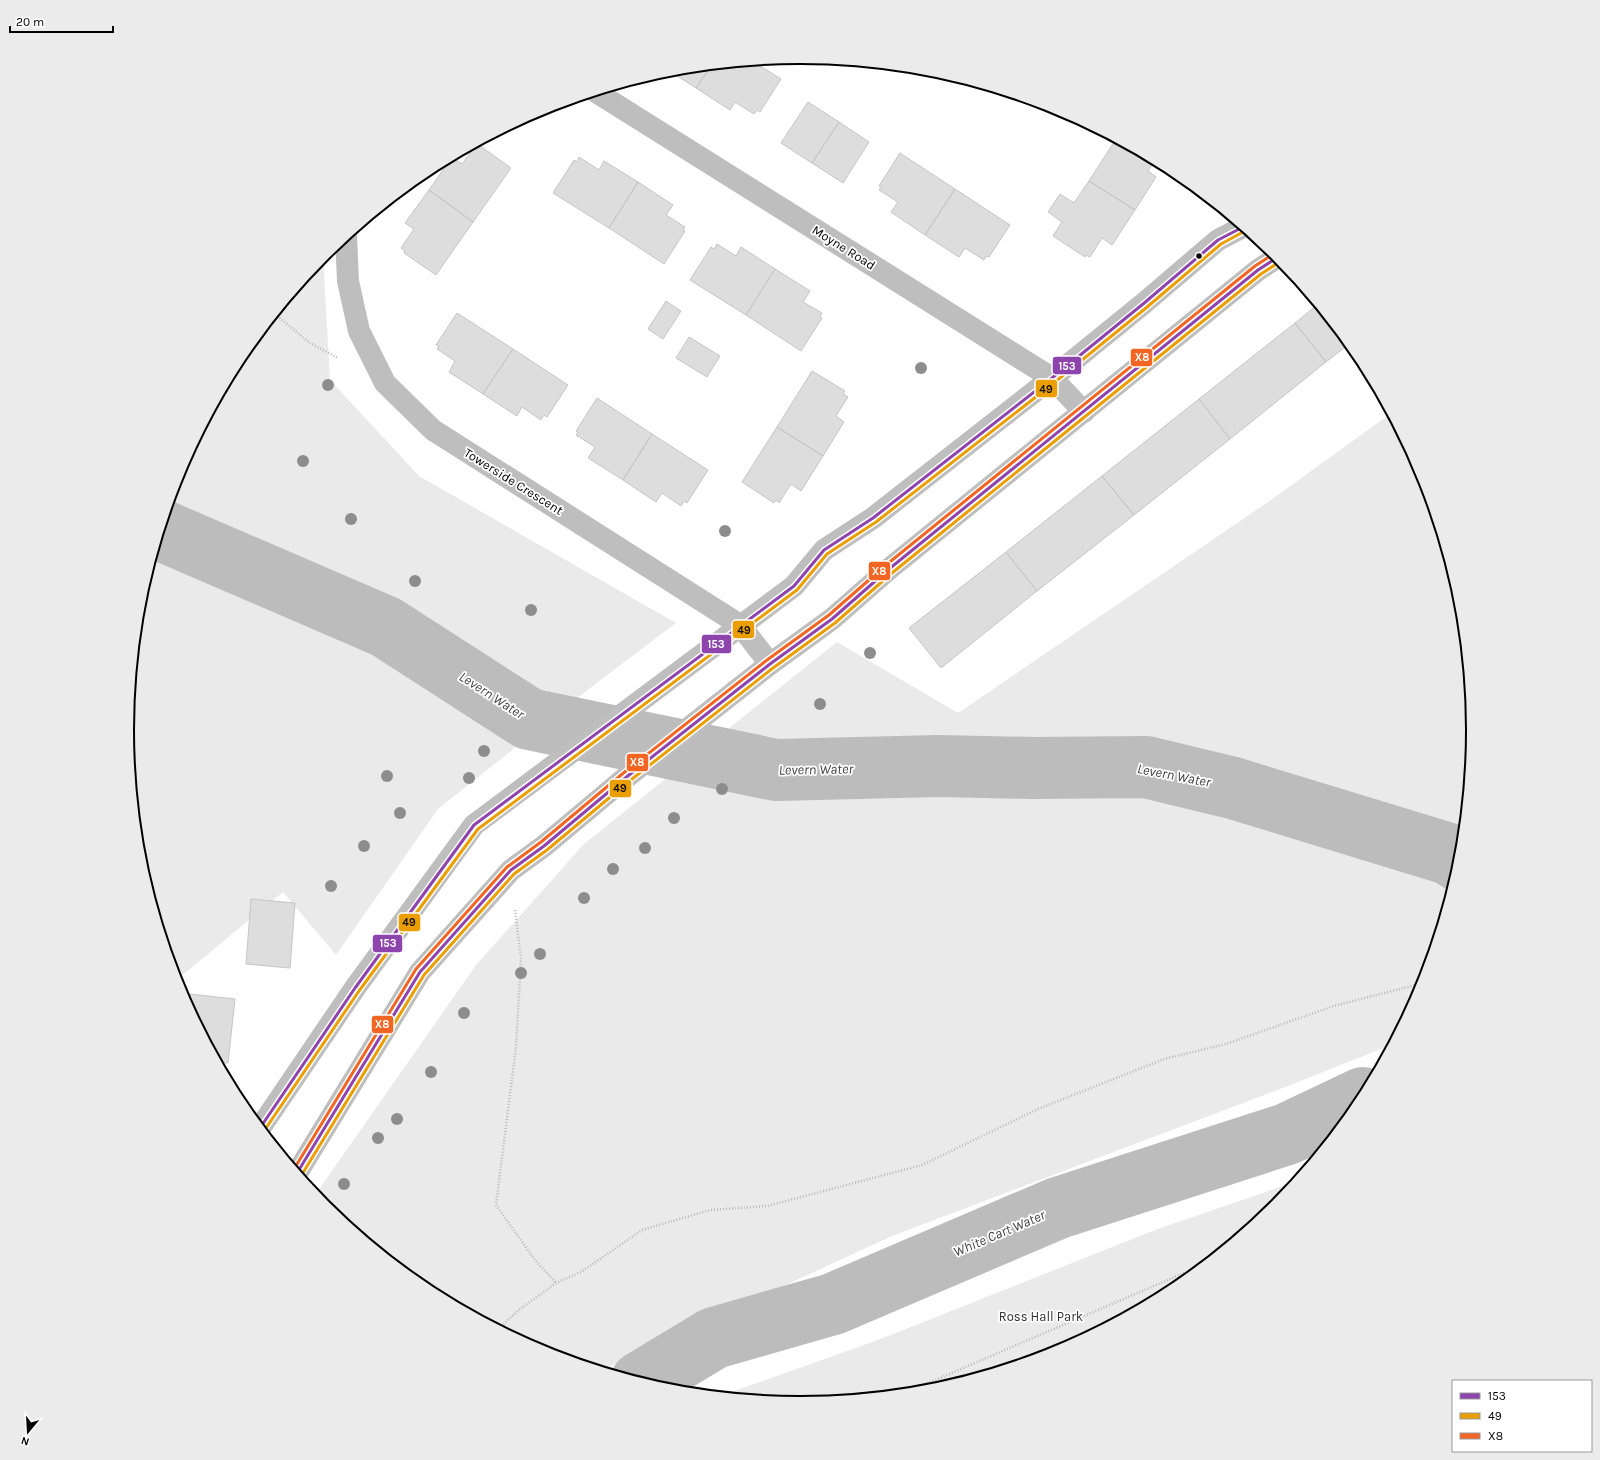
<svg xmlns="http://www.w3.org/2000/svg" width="1600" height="1460" font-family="Karla,sans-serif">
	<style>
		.green { fill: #eaeaea }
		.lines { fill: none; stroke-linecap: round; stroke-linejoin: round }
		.river { stroke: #bcbcbc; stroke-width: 62 }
		.building { fill: #ddd; stroke: #c5c5c5 }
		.path { stroke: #b8b8b8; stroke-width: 2.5; stroke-dasharray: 1 2; stroke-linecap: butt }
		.minor { stroke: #bebebe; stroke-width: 22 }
		.tertiary { stroke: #bebebe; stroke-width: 22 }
		.bus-1-casing { stroke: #fff; stroke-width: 6 }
		.bus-2-casing { stroke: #fff; stroke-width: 6 }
		.bus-3-casing { stroke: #fff; stroke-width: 6 }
		.bus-1 { stroke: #8e44ad; stroke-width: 3 }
		.bus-2 { stroke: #eb9e00; stroke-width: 3 }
		.bus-3 { stroke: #f26522; stroke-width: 3 }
		.tree { fill: #8d8d8d }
		.bus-dot { fill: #000; stroke: #fff; stroke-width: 1.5 }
		.labels { text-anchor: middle; stroke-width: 3.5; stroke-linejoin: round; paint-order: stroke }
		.street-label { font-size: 13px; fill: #000; stroke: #fff }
		.park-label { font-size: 13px; fill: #303030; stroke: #fff }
		.water-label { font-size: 14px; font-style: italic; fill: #414141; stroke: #fff }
		.rim { fill: none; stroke: #000; stroke-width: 2 }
		.line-badge { stroke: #fff; stroke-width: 1.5 }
		.badge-label { font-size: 11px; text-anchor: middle; font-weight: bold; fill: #fff }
		.pale-badge-label { font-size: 11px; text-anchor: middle; font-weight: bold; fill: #111 }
	</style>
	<rect width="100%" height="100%" fill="#fff"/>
	<!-- green -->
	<path class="green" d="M323 255 330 380 419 476 676 623 594 685 438 809 336 955 283 892 179 978 172 969 140 861 127 730 140 598 178 472 241 356Z
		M1390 414 1422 473 1460 599 1473 730 1460 862 1422 988 1391 1045 1288 1086 892 1236 602 1370 542 1352 426 1289 324 1206 315 1195 476 965 584 844 837 642 958 713 1271 500Z
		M1298 1179 1276 1206 1174 1290 1057 1352 931 1390 800 1403 723 1395 878 1340 1155 1230 1277 1188Z"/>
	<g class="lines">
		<!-- river -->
		<path class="river" d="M161 530 386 627 529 719 776 770 939 766 1034 768 1146 767 1233 788 1449 854 1460 861
			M641 1382 714 1338 833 1304 1058 1208 1287 1134 1363 1098"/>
	</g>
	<!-- building -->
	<path class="building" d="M754 62 781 79 760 112 757 110 754 114 735 102 730 110 696 88 711 66Z
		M711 66 696 88 668 70H669Z
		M808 102 839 122 812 163 781 143Z
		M839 122 869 142 843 183 812 163Z
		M1116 139 1155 160 1148 171 1156 177 1135 210 1089 181Z
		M479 145 511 168 473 222 429 190 452 157 462 164 475 146 478 148Z
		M900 153 955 189 925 235 891 212 898 202 879 190 881 187 879 186Z
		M579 157 599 170 604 161 638 182 609 228 553 193 574 160 577 162Z
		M1089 181 1135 210 1112 245 1102 238 1090 257 1086 255 1085 257 1053 236 1062 222 1048 212 1060 194 1074 203Z
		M638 182 673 205 666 215 685 227 683 230 685 231 664 264 609 228Z
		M955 189 1010 225 989 257 986 256 984 260 965 248 959 257 925 235Z
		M429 190 473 222 436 275 404 253 405 251 401 248 414 229 405 223Z
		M717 244 736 256 741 247 775 269 746 315 690 280 711 247 714 249Z
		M775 269 810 291 803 302 822 313 820 316 822 318 801 351 746 315Z
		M666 301 681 311 663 339 648 329Z
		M1317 305 1349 344 1326 362 1295 323Z
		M457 313 513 349 483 394 449 372 455 361 437 349 439 346 436 345Z
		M1295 323 1326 362 1230 439 1199 399Z
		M689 337 720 356 707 377 676 358Z
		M513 349 568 385 547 417 544 415 541 420 522 407 517 416 483 394Z
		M812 371 845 391 843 394 848 397 836 416 844 422 823 456 777 427Z
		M597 398 652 434 623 480 588 458 595 447 576 435 578 432 576 431Z
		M1199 399 1230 439 1134 515 1102 476Z
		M777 427 823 456 801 491 791 484 779 503 776 500 774 503 742 482Z
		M652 434 708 470 687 503 684 501 681 506 662 493 656 502 623 480Z
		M1102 476 1134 515 1037 591 1006 552Z
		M1006 552 1037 591 941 668 909 628Z
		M251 899 295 903 290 968 246 964Z
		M190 994 235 999 228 1063 218 1062 189 1007Z"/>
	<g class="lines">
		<!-- path -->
		<path class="path" d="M275 314 310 343 338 358
			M515 910 521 958 516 1047 496 1205 535 1260 556 1283
			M499 1328 519 1310 556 1283 581 1272 642 1230 710 1210 767 1206 922 1165 1038 1109 1164 1059 1226 1044 1334 1006 1423 983
			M905 1393 1205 1264"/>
		<!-- minor -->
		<path class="minor" d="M596 92 1052 378 1084 412
			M346 236 348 281 359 331 385 383 433 430 740 625 770 664"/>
		<!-- tertiary -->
		<path class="tertiary" d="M260 1128 355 988 474 825 794 586 824 550 873 518 1052 378 1143 304 1218 240 1243 227
			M297 1173 420 972 511 870 544 846 624 779 770 664 832 619 889 569 1258 270 1278 257"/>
		<!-- bus-1 casing -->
		<g class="bus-1-casing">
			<path id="bus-1" d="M260 1128 355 988 474 825 794 586 824 550 873 518 1052 378 1143 304 1218 240 1243 227
				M297 1173 420 972 511 870 544 846 624 779 770 664 832 619 889 569 1258 270 1278 257"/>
		</g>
		<!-- bus-2 casing -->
		<g class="bus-2-casing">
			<path id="bus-2" d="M264 1131 359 991 478 829 797 590 827 554 876 522 1055 382 1146 308 1221 244 1245 231
				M301 1176 424 975 514 874 547 850 627 783 773 668 835 623 892 573 1261 274 1281 261"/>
		</g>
		<!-- bus-3 casing -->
		<g class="bus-3-casing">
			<path id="bus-3" d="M294 1169 416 969 507 867 541 842 621 775 767 660 829 615 886 565 1255 266 1275 253"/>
		</g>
		<!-- bus-1 -->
		<use href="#bus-1" class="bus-1"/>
		<!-- bus-2 -->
		<use href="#bus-2" class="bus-2"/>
		<!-- bus-3 -->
		<use href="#bus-3" class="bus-3"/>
	</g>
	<!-- trees -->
	<g class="tree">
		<circle cx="921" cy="368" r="6"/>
		<circle cx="328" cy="385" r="6"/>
		<circle cx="303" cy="461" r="6"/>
		<circle cx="351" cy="519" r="6"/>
		<circle cx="725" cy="531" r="6"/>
		<circle cx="415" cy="581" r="6"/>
		<circle cx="531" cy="610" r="6"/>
		<circle cx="870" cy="653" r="6"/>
		<circle cx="820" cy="704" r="6"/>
		<circle cx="484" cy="751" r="6"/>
		<circle cx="387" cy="776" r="6"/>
		<circle cx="469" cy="778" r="6"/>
		<circle cx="722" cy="789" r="6"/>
		<circle cx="400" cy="813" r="6"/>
		<circle cx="674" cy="818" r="6"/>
		<circle cx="364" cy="846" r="6"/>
		<circle cx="645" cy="848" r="6"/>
		<circle cx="613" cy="869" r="6"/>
		<circle cx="331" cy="886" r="6"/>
		<circle cx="584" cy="898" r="6"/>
		<circle cx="540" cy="954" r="6"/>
		<circle cx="521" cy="973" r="6"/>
		<circle cx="464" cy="1013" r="6"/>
		<circle cx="431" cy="1072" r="6"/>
		<circle cx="397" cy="1119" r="6"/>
		<circle cx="378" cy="1138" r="6"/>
		<circle cx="344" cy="1184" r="6"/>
	</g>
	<!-- markers -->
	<circle class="bus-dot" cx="1199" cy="256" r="3.5"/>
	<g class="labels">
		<!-- street labels -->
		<g class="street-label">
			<text transform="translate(844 247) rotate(32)" y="5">Moyne Road</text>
			<text transform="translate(514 481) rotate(32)" y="5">Towerside Crescent</text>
		</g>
		<!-- park labels -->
		<g class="park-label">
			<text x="1041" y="1321">Ross Hall Park</text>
		</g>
		<!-- water labels -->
		<g class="water-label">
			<text transform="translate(492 695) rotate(33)" y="5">Levern Water</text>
			<text transform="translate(816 769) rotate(-1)" y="5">Levern Water</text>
			<text transform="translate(1174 775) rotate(11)" y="5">Levern Water</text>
			<text transform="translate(999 1233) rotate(-23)" y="5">White Cart Water</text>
		</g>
	</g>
	<!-- crop -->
	<path d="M0 0H1600V1460H0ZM134 730a666 666 0 1 1 1332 0a666 666 0 1 1-1332 0Z" fill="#ebebeb" fill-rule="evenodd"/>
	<path class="rim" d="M134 730a666 666 0 1 1 1332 0a666 666 0 1 1-1332 0Z"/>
	<g class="line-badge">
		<rect x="1130" y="348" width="23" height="19" rx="4" fill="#f26522"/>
		<rect x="1052" y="356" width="30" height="19" rx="4" fill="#8e44ad"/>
		<rect x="1035" y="379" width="23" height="19" rx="4" fill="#eb9e00"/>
		<rect x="868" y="561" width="23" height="20" rx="4" fill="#f26522"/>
		<rect x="732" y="620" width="23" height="19" rx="4" fill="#eb9e00"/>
		<rect x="701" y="634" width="31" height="20" rx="4" fill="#8e44ad"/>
		<rect x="626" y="753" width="23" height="19" rx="4" fill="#f26522"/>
		<rect x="609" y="779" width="23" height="19" rx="4" fill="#eb9e00"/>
		<rect x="398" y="913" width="23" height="19" rx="4" fill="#eb9e00"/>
		<rect x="372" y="934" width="31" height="19" rx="4" fill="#8e44ad"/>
		<rect x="371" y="1015" width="23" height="19" rx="4" fill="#f26522"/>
	</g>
	<g class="badge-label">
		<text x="1142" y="361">X8</text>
		<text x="1067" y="370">153</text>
		<text x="879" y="575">X8</text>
		<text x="716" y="648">153</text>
		<text x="637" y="766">X8</text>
		<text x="388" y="947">153</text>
		<text x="382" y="1028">X8</text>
	</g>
	<g class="pale-badge-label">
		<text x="1046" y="393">49</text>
		<text x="744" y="634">49</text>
		<text x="620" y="792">49</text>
		<text x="409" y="926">49</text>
	</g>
	<!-- legend -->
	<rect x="1452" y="1380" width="140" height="72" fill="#ffffff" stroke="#999999"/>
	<rect x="1460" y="1393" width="20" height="6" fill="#8e44ad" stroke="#999999"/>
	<text x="1488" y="1400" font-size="12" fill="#000000">153</text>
	<rect x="1460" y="1413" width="20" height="6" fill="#eb9e00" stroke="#999999"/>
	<text x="1488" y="1420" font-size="12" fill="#000000">49</text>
	<rect x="1460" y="1433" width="20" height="6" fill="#f26522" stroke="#999999"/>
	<text x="1488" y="1440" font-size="12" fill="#000000">X8</text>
	<!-- north arrow -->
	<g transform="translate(28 1432) rotate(198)" stroke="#ffffff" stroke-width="3" paint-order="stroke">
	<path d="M0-3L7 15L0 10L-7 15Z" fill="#000000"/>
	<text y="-6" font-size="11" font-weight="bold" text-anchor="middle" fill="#000000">N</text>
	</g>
	<!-- scale -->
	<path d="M10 26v6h103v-6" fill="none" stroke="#000000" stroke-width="2"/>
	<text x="16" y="26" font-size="12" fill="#000000" stroke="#ffffff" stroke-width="3" paint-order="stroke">20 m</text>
</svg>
